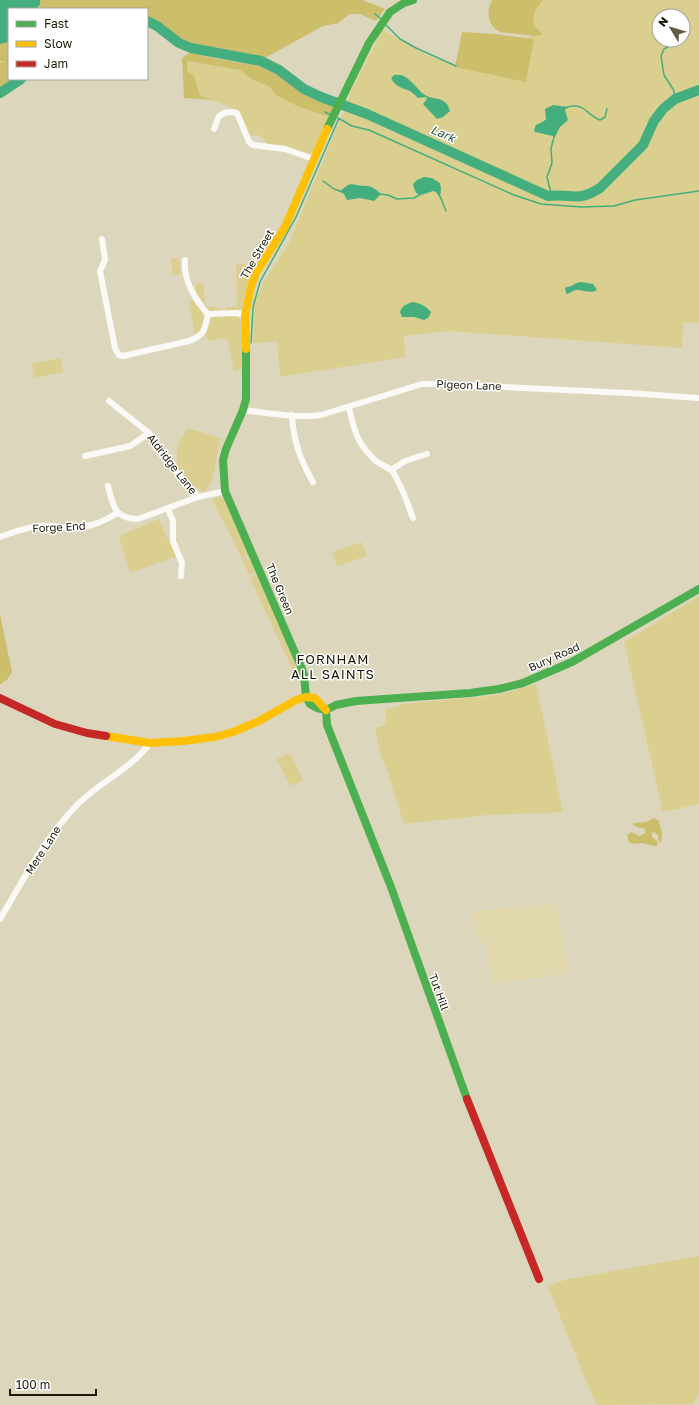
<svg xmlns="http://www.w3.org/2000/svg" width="699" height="1405" font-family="'Golos Text',sans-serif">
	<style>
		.built { fill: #e0d8ac }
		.green { fill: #dacf8f; fill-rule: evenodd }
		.forest { fill: #ccbe6b }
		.water { fill: #44ae7e }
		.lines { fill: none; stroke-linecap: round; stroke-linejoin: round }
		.stream { stroke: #44ae7e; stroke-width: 1.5 }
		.river { stroke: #44ae7e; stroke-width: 10 }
		.street { stroke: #faf9f5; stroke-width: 6 }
		.fast { stroke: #4caf50; stroke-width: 8 }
		.slow { stroke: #ffc107; stroke-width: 8 }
		.jam { stroke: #c62828; stroke-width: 8 }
		.labels { text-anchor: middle; stroke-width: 3; stroke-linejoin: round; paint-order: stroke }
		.street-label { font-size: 11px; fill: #1b1805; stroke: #fff }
		.water-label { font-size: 12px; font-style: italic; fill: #2a5b41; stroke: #fff }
		.quarter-label { font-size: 13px; letter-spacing: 1px; fill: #1b1805; stroke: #fff }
	</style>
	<rect width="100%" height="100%" fill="#dcd7bc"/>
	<!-- built -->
	<path class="built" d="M557 903 568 973 492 984 488 947 477 938 472 912Z"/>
	<!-- green -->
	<path class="green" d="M526 0H699V323L683 322 682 348 448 331 404 336 405 357 280 377 277 341 253 344 254 303 264 282 289 243 355 83 383 30 423 53 460 68 466 32 530 39 532 24ZM659 16H683V40H659Z
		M186 61 240 70 251 79 270 87 277 95 299 107 330 117 315 152 310 154 283 145H266L265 140 258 135 251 136 239 112 228 106 200 96 194 75 187 71Z
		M171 258H178L181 274 173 275Z
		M236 263 255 266 249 278 243 305 241 308 236 311H226L225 307H237Z
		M203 283 206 306 217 307 221 311H209L204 307 206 306 196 292V284Z
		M189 301H196C203 313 205 317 202 331L195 336Z
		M236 315 242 321 246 355H242L243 369 234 371 228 342 224 338 209 341 205 334 210 319 213 317Z
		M61 358 63 372 35 378 32 363Z
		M187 428 221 438C216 454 216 481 204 493L182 477 177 469V448L180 441Z
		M219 497 225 498 250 554 242 558 212 499Z
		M159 519 166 536 177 556 130 573 119 536Z
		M362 542 367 556 337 566 332 552Z
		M246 557 247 560 250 559 256 572 249 575 242 559Z
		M258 574 300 670V679L298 681 250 578Z
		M699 596V804L663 812 624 642Z
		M536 684 563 812 488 815 404 824 386 767 381 756 375 728 386 725V709L398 707 401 704 490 696 513 691Z
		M290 753 303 780 290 786 277 759Z
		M699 1256V1393L693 1404 597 1405 587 1383 548 1286 568 1279Z"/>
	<!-- forest -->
	<path class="forest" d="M40 0H363L385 9 376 21 360 14H350L338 23 323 26 263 59 216 52 202 48 182 39 157 22 147 18V9H36L40 6Z
		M492 0H543C532 12 528 23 543 34L535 36 500 32C487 25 486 12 492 0Z
		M462 32 495 34 534 39 526 82 455 67Z
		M9 42V79H23L0 97V62L7 61H0V44Z
		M190 52 213 58 260 66 287 80 297 89 310 97 335 107 330 117 299 107 276 95 270 87 251 79 240 70 187 61V71L194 75 200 96 214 100 184 98 182 58Z
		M0 614 12 672 7 680 3 682 0 685Z
		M654 818 659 821 662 833 661 843 658 839V835L654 832 652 834V837L658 842 657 846H654L642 843 633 844 628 841V837L627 835 631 832 639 836 644 834 646 832 644 828H640L633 825 634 823 646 822Z"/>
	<!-- water -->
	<path class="water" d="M0 0H40C43 14 18 9 9 9V42L0 44Z
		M394 75C408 72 415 88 425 95 434 101 446 95 450 111L443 117 437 119 423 104 427 99 426 97 418 98C416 96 413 93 410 91 403 88 395 87 391 78Z
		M553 105 568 107 565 110 568 120 560 127 553 141V136L535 132 534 130 536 125 544 121 546 119 545 109Z
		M424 177 432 178 440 183 441 189 440 198 436 192 433 191C423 194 416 200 413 184L417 180Z
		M352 184C366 188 369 182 381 194L374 201 360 198 347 200 344 194 338 191H340L348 185Z
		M581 282 593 284 597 290C591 294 584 290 577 290 573 290 571 293 567 294L566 293 565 288 567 287C572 287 576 282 581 282Z
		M412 302C420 303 426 306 431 312L429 317 424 320 414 317H402L400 312C402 305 406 305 412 302Z"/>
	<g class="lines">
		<!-- stream -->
		<path class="stream" d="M375 14 381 19
			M385 24 400 39 416 48 456 66
			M676 98 673 89 664 75 661 56 664 49 673 44 680 43 689 34
			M567 107C584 102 587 115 600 120L605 117 607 109
			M325 112 329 114
			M338 118 352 126 369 130 514 195 541 204 581 207 614 206 635 200 699 191
			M323 181 334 189 340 191
			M379 194 388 195 397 199 414 198 421 194
			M548 195 551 193 547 177 552 163 551 149 553 140
			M440 196 446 211
			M251 343 253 307 260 282 296 217 339 118"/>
		<!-- river -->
		<path class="river" d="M147 21 157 26 179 43 191 48 261 61 279 70 304 89 321 97 367 114 548 196C571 193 577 203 600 188L643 145 654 121 663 109 675 99 699 90
			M0 93 21 79"/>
		<!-- street -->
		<path class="street" d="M214 129 219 116C226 112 229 111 237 113L249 142 253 145 285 149 314 159
			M102 239 105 260 100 271 115 348 119 355 123 356 189 341C205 335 205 329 208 314 195 300 183 280 185 260
			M208 314 237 313 245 315
			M109 401 149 433 159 446 167 461 198 497
			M349 408C355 433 357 444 377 462 382 465 390 468 393 472 402 486 407 502 413 518
			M243 410C269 413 296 418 321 415L422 384H443L628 393 699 398
			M292 415C293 439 301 462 313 482
			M85 456 130 446 149 433
			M391 470 405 461 427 454
			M108 486C113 505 114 519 138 519L198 497 225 491
			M168 509 173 521V541L182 563 181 576
			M0 537C13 532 25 528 39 526 46 525 54 526 61 527 83 528 98 526 117 513
			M0 919C24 879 45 837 78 804 101 781 131 769 150 743"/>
		<!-- fast -->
		<path class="fast" d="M327 129 369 43 390 12 404 3 413 0
			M246 349V399L243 410 226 449 223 460 225 491 302 669 304 675 306 697
			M306 697 310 704 317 708 326 710 336 705 356 701 470 693 499 689 523 683 572 662 699 589
			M326 710 327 725 391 887 467 1099"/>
		<!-- slow -->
		<path class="slow" d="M246 349 245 315 252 283 256 273 285 227 327 129
			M106 736 150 743 183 741 215 737 233 732 259 721 296 700 306 697 315 698 326 710"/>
		<!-- jam -->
		<path class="jam" d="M0 698 55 724 87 733 106 736
			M467 1099 539 1279"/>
	</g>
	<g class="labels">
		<!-- street labels -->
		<g class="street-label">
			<text transform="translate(257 254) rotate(-60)" y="4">The Street</text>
			<text transform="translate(469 385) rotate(2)" y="4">Pigeon Lane</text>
			<text transform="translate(172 464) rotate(52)" y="4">Aldridge Lane</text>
			<text transform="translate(59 527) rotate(-3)" y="4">Forge End</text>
			<text transform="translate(280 589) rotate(67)" y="4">The Green</text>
			<text transform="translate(554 657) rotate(-24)" y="4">Bury Road</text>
			<text transform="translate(43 850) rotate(-57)" y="4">Mere Lane</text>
			<text transform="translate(439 992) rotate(70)" y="4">Tut Hill</text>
		</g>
		<!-- water labels -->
		<g class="water-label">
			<text transform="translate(443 134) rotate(24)" y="4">Lark</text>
		</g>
		<!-- quarter labels -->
		<g class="quarter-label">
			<text x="333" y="664">FORNHAM<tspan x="333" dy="15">ALL SAINTS</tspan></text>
		</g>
	</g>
	<!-- legend -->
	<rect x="8" y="8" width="140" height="72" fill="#ffffff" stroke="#a4a39b"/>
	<rect x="16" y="21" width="20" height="6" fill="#4caf50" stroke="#a4a39b"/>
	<text x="44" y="28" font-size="12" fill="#1b1805">Fast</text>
	<rect x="16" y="41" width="20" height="6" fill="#ffc107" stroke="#a4a39b"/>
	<text x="44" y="48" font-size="12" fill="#1b1805">Slow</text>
	<rect x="16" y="61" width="20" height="6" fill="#c62828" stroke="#a4a39b"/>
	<text x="44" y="68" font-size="12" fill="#1b1805">Jam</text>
	<!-- north arrow -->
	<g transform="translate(671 28) rotate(308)"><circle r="19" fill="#ffffff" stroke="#a4a39b"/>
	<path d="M0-3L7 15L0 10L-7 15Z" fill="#5f5b45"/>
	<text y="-6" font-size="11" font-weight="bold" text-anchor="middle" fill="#1b1805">N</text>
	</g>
	<!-- scale -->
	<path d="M10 1389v6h86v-6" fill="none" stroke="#1b1805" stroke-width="2"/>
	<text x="16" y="1389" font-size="12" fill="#1b1805" stroke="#ffffff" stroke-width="3" paint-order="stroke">100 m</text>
</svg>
